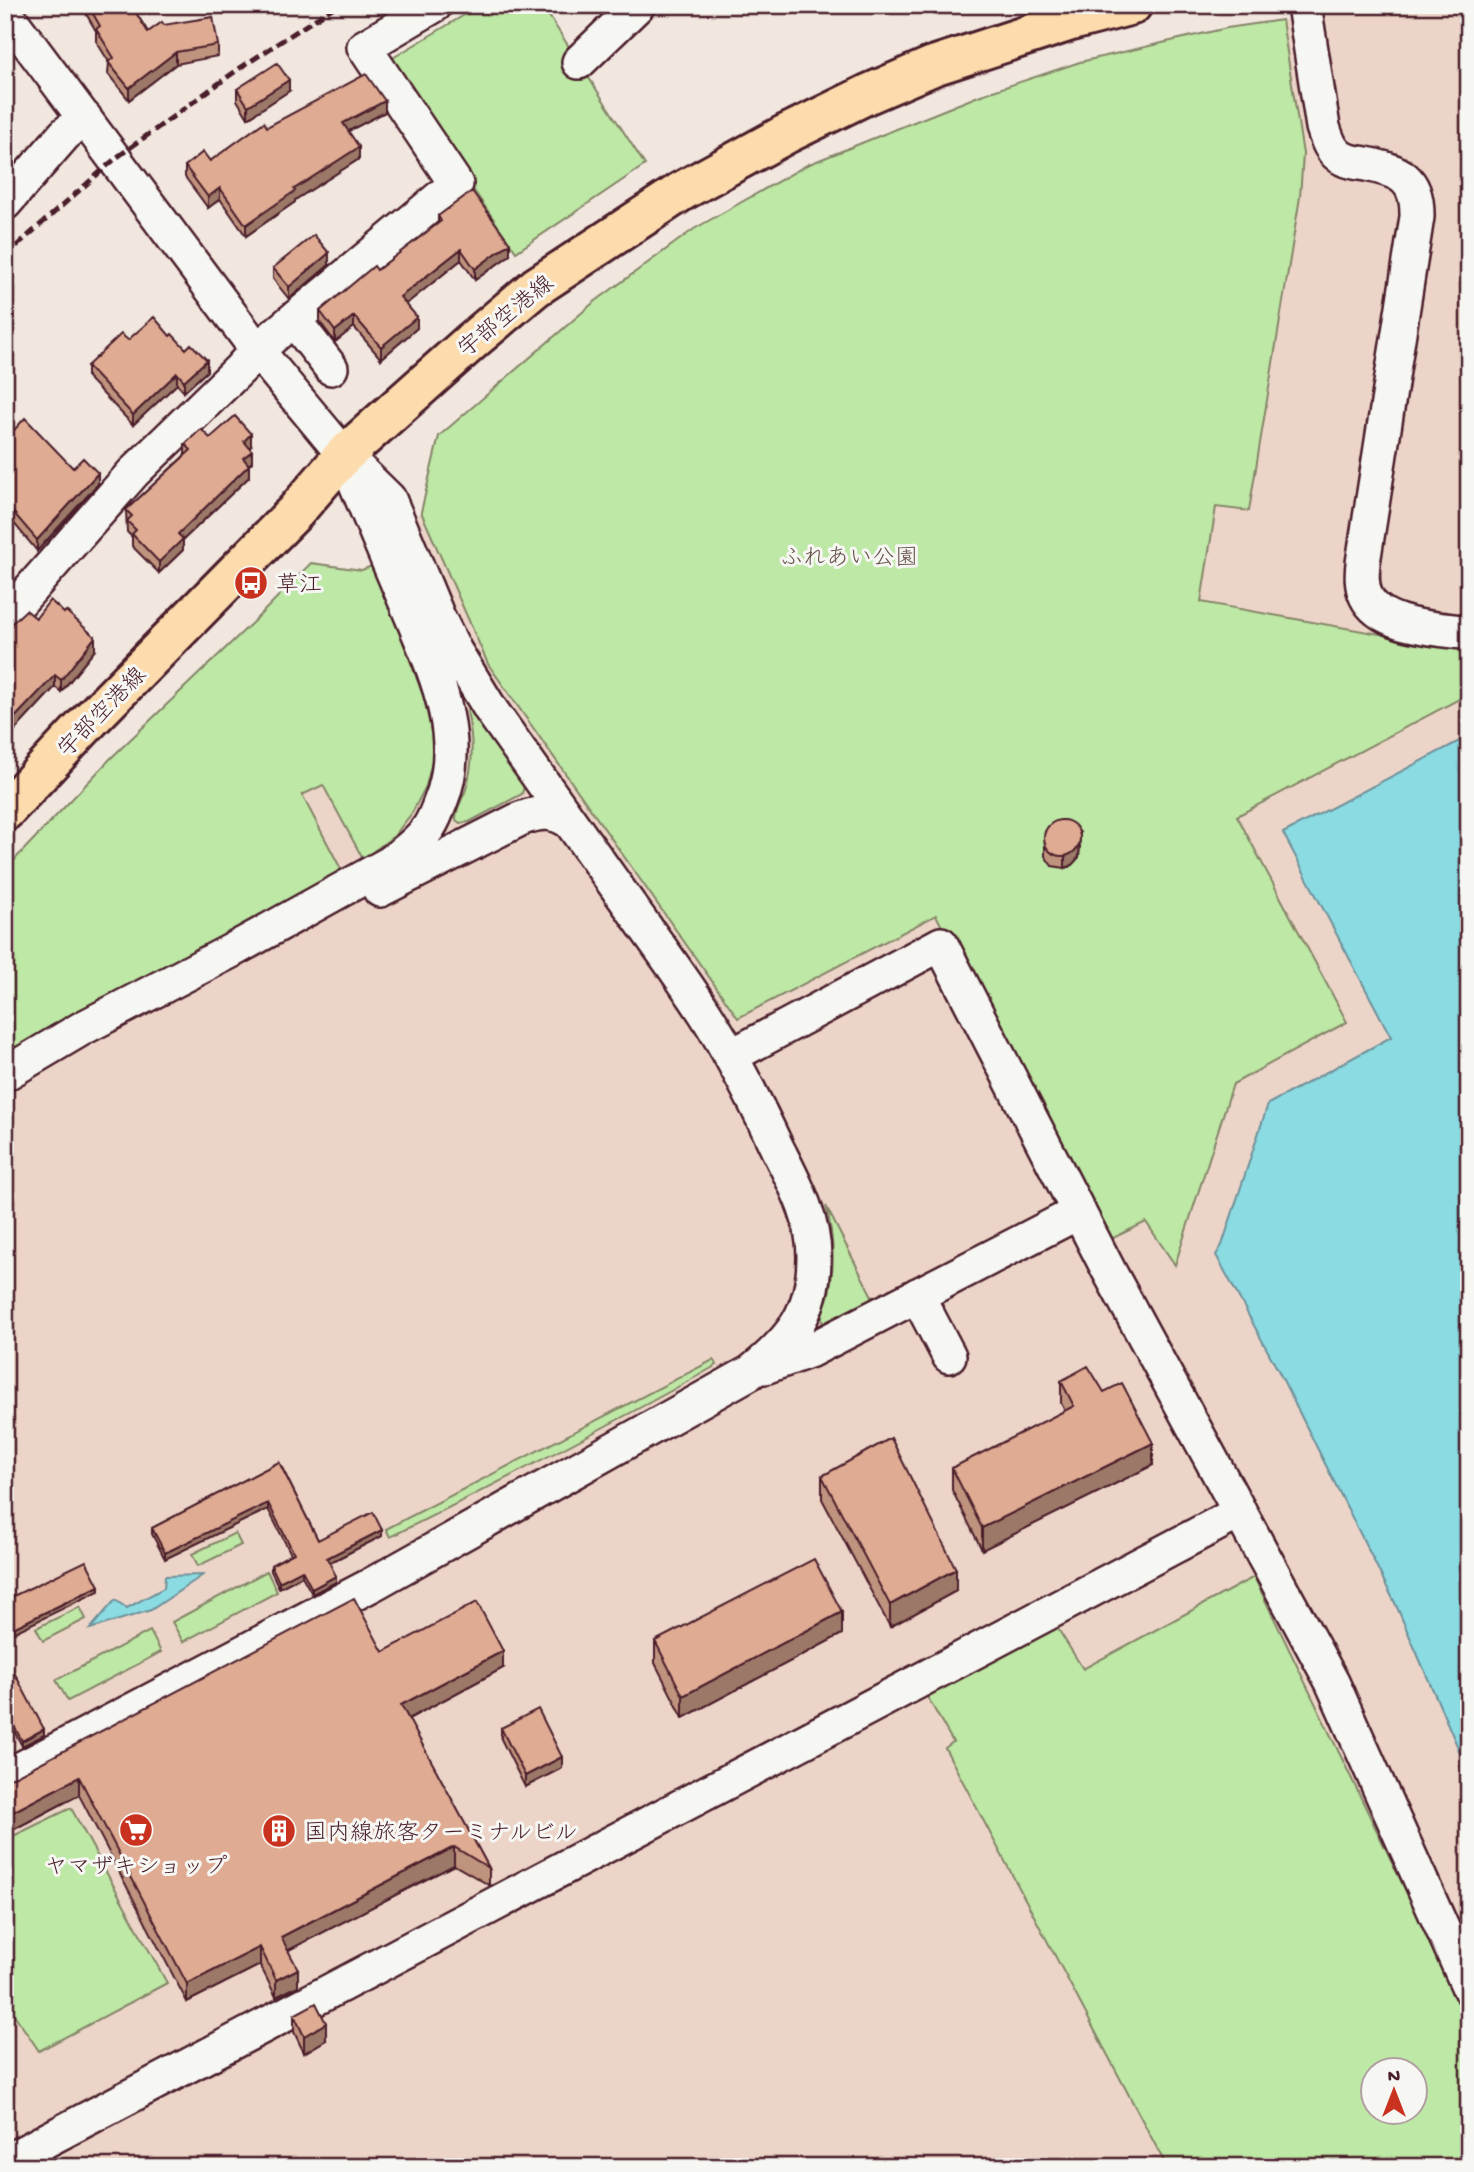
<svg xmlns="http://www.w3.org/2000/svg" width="1474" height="2172" font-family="'Gochi Hand','Klee One',sans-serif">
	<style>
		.built { fill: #ecd5c8; fill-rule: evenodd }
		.green { fill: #bee8a5; stroke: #848468; stroke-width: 2; fill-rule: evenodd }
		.water { fill: #8adbe2; stroke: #709099; stroke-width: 2 }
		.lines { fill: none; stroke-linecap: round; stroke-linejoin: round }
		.minor-casing { stroke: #4a1f2b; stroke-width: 38 }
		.major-casing { stroke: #4a1f2b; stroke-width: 44 }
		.minor { stroke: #f6f6f2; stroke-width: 33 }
		.major { stroke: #fcdcac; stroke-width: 38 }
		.rail { stroke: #4a1f2b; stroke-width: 5; stroke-dasharray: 10 5; stroke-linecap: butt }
		.wall { fill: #c0937e; stroke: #4a1f2b; stroke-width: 2 }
		.shaded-wall { fill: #9c7867; stroke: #4a1f2b; stroke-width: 2 }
		.building { fill: #dfab93; stroke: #4a1f2b; stroke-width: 2 }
		.labels { text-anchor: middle; stroke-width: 6; stroke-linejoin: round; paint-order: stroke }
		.street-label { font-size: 23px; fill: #4a1f2b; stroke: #f6f6f2 }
		.park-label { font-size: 23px; fill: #67514a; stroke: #f6f6f2 }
		.poi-label { font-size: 23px; fill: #4a1f2b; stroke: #f6f6f2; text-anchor: start }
	</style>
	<rect width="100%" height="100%" fill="#f1e7df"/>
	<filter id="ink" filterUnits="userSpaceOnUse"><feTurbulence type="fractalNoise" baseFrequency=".0143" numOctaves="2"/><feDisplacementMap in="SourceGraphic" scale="14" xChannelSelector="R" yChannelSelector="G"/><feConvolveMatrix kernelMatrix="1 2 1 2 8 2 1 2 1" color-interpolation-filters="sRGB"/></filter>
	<g filter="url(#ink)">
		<!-- built -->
		<path class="built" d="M1381 5H1469V2167H5V873L17 857 111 758 255 620 311 563 362 570 374 565 421 512 439 436 593 303 694 229 807 165 981 95 1080 62 1227 28ZM1372 2070H1414V2112H1372Z"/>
		<!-- green -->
		<path class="green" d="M481 5H542L645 165 516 252 386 62Z
			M1282 20 1303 154 1300 197 1249 511 1216 507 1201 602 1469 650V694L1237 816 1347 1022 1233 1084 1175 1265 1146 1222 1107 1241 936 915 738 1018 488 664 421 512 439 436 593 303 694 229 807 165 981 95 1080 62 1227 28Z
			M311 563 362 570 374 565 424 698 432 735V762L426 786 412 813 394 836 363 859 323 785 302 795 342 871 278 910 34 1038 5 1055V873L17 857 111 758 255 620Z
			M471 708 524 786 522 794 469 822 460 823 456 820C455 810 463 799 466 789 474 762 473 738 467 711Z
			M826 1206 876 1304 824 1326C818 1315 826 1306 829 1294 835 1264 834 1236 826 1206Z
			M713 1360 717 1365C610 1426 500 1482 390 1537L386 1529Z
			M235 1533 241 1545 198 1566 192 1554Z
			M267 1571 277 1592 183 1642 172 1622Z
			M1254 1577 1469 2021V2167H1167L945 1748 953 1742 925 1693 1055 1624 1083 1669ZM1372 2070H1414V2112H1372Z
			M80 1607 86 1619 43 1641 36 1628Z
			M150 1631 161 1652 68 1701 56 1680Z
			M71 1808 167 1983 39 2051 5 2001V1840Z"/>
		<!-- water -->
		<path class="water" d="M1469 736V1773L1396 1605 1279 1372 1216 1255 1222 1245 1268 1104 1391 1037 1283 833Z
			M203 1575 151 1610 90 1629 115 1600 127 1608 164 1588 165 1576Z"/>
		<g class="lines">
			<!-- minor casing -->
			<g class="minor-casing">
				<path id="minor" d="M1304 5 1323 127C1327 139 1331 153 1344 159 1350 162 1359 163 1366 164 1400 171 1418 178 1417 217L1363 563C1362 574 1361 585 1366 596 1381 628 1437 628 1469 633
					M5 12 257 350 344 455 389 499 438 617 455 651 491 710C535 772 579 834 623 896 650 934 679 973 705 1013 732 1055 755 1101 777 1148 794 1182 814 1217 814 1257 814 1312 792 1339 751 1372L371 1585 5 1777
					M579 62 638 5
					M5 203 65 134 85 118
					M294 320 331 368
					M5 618 133 473 240 369 257 350 456 184 364 47 435 5
					M380 890 520 819C539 812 553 810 570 822
					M731 1056 941 944 1109 1271 1332 1682 1469 1988
					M5 1074 81 1029 231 951 390 863C403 853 416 844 426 831 433 823 436 813 440 803 468 736 432 666 407 605 387 559 368 513 349 467
					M917 1295 949 1356
					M765 1367 809 1351 1079 1212
					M5 2162 1240 1512"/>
			</g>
			<!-- major casing -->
			<g class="major-casing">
				<path id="major" d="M5 811 91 719 295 512 344 455 473 340 536 287 682 191 786 134 868 94 933 66 1071 21 1132 5"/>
			</g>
			<!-- minor -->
			<use href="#minor" class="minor"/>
			<!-- major -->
			<use href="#major" class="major"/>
			<!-- rail -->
			<path class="rail" d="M5 256 116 158 240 68 337 5"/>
		</g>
		<!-- wall -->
		<path class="wall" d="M81 5H131L148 32 164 25 218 45V56L176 64 129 100 108 74 109 62 96 41V31Z
			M237 89 289 91 248 118 237 100Z
			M385 112 348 131 359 159 295 200V202L246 236 220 199 208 208 185 177V166L210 161 267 127Z
			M438 216 510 255 475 280 461 260 406 304 417 328 381 359 354 327 335 342 320 322V311L377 270 438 224Z
			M329 265 289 299 273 279V268Z
			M170 336 207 371 184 392 177 384 133 425 87 377V366L128 340Z
			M210 438 251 446 249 448 252 462 249 465V477L183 540V550L159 573 132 546V537L127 532 126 510 185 455V444Z
			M5 440 73 468 98 484 37 551 7 515Z
			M36 618 95 650 61 692 55 687 5 741V624Z
			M1045 832 1080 846 1079 857 1071 866 1065 868 1052 866 1045 856Z
			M1061 1381 1104 1392 1153 1465 982 1550 952 1490V1468L1065 1411 1061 1403Z
			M279 1462 318 1540 382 1536 329 1563 336 1582 312 1594 302 1576 279 1588 271 1571V1565L291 1554 268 1509 165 1559 152 1534V1528Z
			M822 1476 956 1591 890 1627 822 1499Z
			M842 1634 683 1718 655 1663V1641Z
			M383 1652 503 1668 408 1719 489 1868V1885L454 1865 288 1950 298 1986 276 1997 260 1965 187 2002 79 1795 5 1834V1778L14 1777Z
			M5 1655 44 1735 22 1746 5 1715Z
			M501 1728 562 1768 525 1787 501 1739Z
			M294 2015 326 2040 304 2053 294 2032Z"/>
		<!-- shaded-wall -->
		<path class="shaded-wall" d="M176 52V64L129 100V88Z
			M289 80V91L248 118V106Z
			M385 101V112L343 134V123Z
			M359 147V159L295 200V202L246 236V225L294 189Z
			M220 188V199L208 208V197Z
			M510 243V255L475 280V269Z
			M461 249V260L400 309V297Z
			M329 253V265L289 299V287Z
			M354 316V327L335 342V331Z
			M417 317V328L381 359V347Z
			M207 360V371L184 392V381Z
			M177 373V384L133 425V415Z
			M251 434V446L244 453V441Z
			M252 451V462L243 470V458Z
			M249 465V477L183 540V550L159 573V562L178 534Z
			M98 473V484L37 551V540Z
			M7 505V515L5 517V506Z
			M95 637V650L61 692V680Z
			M55 675V687L5 741V728Z
			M1080 834 1079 857 1071 866 1065 868V857Z
			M1153 1443V1465L982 1550V1528Z
			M268 1503V1509L165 1559V1553Z
			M382 1530V1536L327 1564V1558Z
			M956 1569V1591L890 1627V1605Z
			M302 1570V1576L279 1588V1582Z
			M336 1576V1582L312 1594V1589Z
			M99 1586V1591L5 1637V1632Z
			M842 1612V1634L683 1718V1696Z
			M503 1651V1668L401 1723V1705Z
			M44 1729V1735L22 1746V1741Z
			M562 1757V1768L525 1787V1776Z
			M79 1777V1795L5 1834V1816Z
			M454 1847V1865L281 1954V1937Z
			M260 1947V1965L187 2002V1984Z
			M298 1969V1986L276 1997V1980Z
			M326 2023V2040L304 2053V2036Z"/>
		<!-- building -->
		<path class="building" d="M88 5H131L148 32 162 22 164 25 213 17 218 45 176 52 129 88 108 62 114 58 96 29 100 26Z
			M277 63 289 80 248 106 237 89Z
			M366 74 385 101 343 123 359 147 294 189 295 191 246 225 220 188 208 197 185 166 203 152 210 161 264 122 267 127Z
			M472 191 510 243 475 269 461 249 400 297 417 317 381 347 354 316 335 331 320 311 374 266 377 270 441 221 438 216Z
			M314 235 329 253 289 287 273 268Z
			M154 317 170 336 172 334 186 349 191 344 207 360 184 381 177 373 133 415 87 366 121 334 128 340Z
			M235 416 251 434 244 441 252 451 243 458 249 465 178 534 183 539 159 562 132 534 136 530 127 521 132 516 126 510 191 450 185 444 201 429 210 438Z
			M25 418 73 468 83 458 98 473 37 540 7 505 5 506V440Z
			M50 600 64 613 66 611 95 637 61 680 55 675 5 728V659L8 656 5 653V624L12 623 26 610 36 618Z
			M1044 838a18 18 0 1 1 36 0a18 18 0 1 1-36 0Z
			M1088 1366 1104 1392 1122 1383 1153 1443 982 1528 952 1468 1074 1406 1061 1381Z
			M891 1438 956 1569 890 1605 822 1476Z
			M279 1462 318 1540 373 1512 382 1530 327 1558 336 1576 312 1589 302 1570 279 1582 271 1565 294 1553 268 1503 165 1553 152 1528Z
			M814 1559 842 1612 683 1696 655 1641Z
			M86 1561 99 1586 5 1632V1600Z
			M354 1598 383 1652 477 1602 503 1651 401 1705 489 1868 454 1847 281 1937 298 1969 276 1980 260 1947 187 1984 79 1777 5 1816V1778L14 1777Z
			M5 1655 44 1729 22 1741 5 1709Z
			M538 1709 562 1757 525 1776 501 1728Z
			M316 2003 326 2023 304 2036 294 2015Z"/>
	</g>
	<!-- icons -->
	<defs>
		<g id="bus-disc" transform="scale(1.75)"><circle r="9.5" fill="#c8321e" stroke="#f6f6f2"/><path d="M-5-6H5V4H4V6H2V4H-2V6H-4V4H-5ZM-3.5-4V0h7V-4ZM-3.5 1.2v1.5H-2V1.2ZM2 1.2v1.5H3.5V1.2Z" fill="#fff"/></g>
		<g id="supermarket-disc" transform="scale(1.75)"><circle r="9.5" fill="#c8321e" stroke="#f6f6f2"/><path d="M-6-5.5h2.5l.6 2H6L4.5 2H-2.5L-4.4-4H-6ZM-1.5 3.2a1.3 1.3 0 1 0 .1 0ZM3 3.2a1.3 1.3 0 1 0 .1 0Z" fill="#fff"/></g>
		<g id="building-disc" transform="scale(1.75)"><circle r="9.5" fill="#c8321e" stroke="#f6f6f2"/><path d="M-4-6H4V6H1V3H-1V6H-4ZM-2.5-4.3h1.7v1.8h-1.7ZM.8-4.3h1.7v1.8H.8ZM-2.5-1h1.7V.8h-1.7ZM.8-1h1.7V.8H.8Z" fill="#fff"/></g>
	</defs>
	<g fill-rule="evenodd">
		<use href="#bus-disc" x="251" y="583"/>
		<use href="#supermarket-disc" x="136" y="1830"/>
		<use href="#building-disc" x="279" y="1831"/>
	</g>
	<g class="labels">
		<!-- street labels -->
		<g class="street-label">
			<text transform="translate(505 315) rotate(-39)" y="8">宇部空港線</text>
			<text transform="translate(101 711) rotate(-46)" y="8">宇部空港線</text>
		</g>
		<!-- park labels -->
		<g class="park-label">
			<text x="849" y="564">ふれあい公園</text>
		</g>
		<!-- poi labels -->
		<g class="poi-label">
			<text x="276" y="591">草江</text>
			<text x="304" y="1839">国内線旅客ターミナルビル</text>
			<text x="136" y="1873" text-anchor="middle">ヤマザキショップ</text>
		</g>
	</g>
	<!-- margin -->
	<rect width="1474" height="2172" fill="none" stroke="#f6f6f2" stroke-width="28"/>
	<rect x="14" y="14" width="1446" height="2144" fill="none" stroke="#4a1f2b" stroke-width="2.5" filter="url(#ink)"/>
	<!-- north arrow -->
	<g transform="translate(1394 2091)"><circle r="33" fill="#f6f6f2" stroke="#b1a0a2" stroke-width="2"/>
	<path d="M0-5L12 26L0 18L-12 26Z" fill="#c8321e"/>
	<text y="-10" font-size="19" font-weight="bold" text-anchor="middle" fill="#4a1f2b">N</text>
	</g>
</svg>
